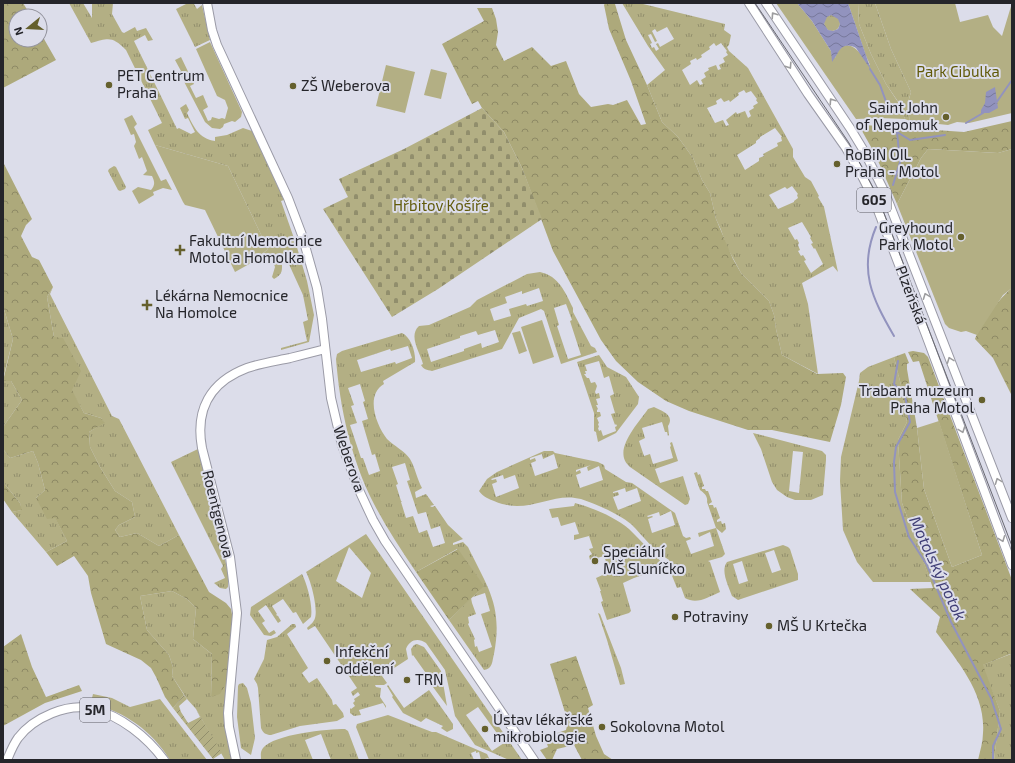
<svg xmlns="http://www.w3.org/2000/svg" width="1015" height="763" font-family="'Exo 2',sans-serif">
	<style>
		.grass { fill: url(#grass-tufts); fill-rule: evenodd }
		.forest { fill: url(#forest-crowns) }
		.cemetery { fill: url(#cemetery-stones) }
		.park { fill: #b3af84 }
		.garden { fill: url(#garden-furrows) }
		.water { fill: url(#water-waves); fill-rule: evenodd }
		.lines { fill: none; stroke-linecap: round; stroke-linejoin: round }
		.stream { stroke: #9293be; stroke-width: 2 }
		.secondary-casing { stroke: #9a9aa6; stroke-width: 10 }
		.primary-casing { stroke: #9a9aa6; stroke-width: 10 }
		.secondary { stroke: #fff; stroke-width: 8 }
		.primary { stroke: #fff; stroke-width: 8 }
		.tram { stroke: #696971; stroke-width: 1 }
		.oneway { stroke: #9d9d9f }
		.poi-dot { fill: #65602d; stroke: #dcddea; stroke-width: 1.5 }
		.labels { text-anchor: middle; stroke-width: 4; stroke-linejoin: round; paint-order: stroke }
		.shield { fill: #dcddea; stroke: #5c5c64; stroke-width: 1 }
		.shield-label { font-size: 14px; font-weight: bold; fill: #25252a }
		.park-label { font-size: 15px; fill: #615a09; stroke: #dcddea }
		.poi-label { font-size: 15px; fill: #25252a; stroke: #dcddea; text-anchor: start }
		.street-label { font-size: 15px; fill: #25252a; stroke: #dcddea }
		.water-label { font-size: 16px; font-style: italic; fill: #403e76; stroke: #dcddea }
	</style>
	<defs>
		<pattern id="grass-tufts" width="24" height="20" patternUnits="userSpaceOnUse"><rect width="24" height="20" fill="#b3af84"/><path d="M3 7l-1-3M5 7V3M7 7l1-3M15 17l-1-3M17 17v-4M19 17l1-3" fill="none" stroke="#918e6c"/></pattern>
		<pattern id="forest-crowns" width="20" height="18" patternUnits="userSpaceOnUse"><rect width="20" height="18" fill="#ada97b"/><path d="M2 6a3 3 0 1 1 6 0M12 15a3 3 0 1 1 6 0" fill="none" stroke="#8d8965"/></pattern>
		<pattern id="cemetery-stones" width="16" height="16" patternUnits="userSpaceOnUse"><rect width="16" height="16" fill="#b3af84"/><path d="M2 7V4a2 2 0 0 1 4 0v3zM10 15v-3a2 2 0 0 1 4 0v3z" fill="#918e6c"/></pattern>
		<pattern id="garden-furrows" width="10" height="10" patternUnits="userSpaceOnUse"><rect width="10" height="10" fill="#b3af84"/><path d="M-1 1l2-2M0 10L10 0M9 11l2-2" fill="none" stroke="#918e6c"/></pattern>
		<pattern id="water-waves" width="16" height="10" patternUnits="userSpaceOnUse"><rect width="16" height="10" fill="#9293be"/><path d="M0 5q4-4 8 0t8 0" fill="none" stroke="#77789b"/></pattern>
	</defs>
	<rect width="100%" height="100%" fill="#dcddea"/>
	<!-- grass -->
	<path class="grass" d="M69 3H83L92 18V3H113L112 14 122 32 124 33 135 27 137 31 146 28 153 40 148 41 145 35 134 41 177 129 179 128 191 134 195 132 188 118 185 119 180 108 186 104 189 110 187 113C193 126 199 139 215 141V137L227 135 243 128 252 131 284 200 281 201 296 244 307 281 314 315 309 342 281 350V348L307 341 303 322 308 320 303 295 287 260 282 261C282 271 283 274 274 279L272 277 275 267 273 261 259 257 268 249 228 166 155 145 148 130 162 123 126 50C112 36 109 38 91 43Z
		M188 3H195L194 4 197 9 202 5 210 40 195 47 176 9Z
		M622 3H639L725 24 724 30 731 35 729 45 727 47 729 51 748 68 793 149V157L805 177 811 181 819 196 818 197 824 207 838 272 833 266 802 283 808 304 818 374 782 355 776 329 774 315 769 301 741 273 727 247 721 230 716 219 710 193 702 180 693 158 678 137 662 122 647 85 665 70 648 46ZM667 27 674 39 660 47 658 43 656 44 659 49 656 51 654 47 652 48 650 44 652 43 648 35 651 34 655 42 657 41 652 31 655 29 657 32ZM714 43 716 46 721 43 727 51 726 52 728 55 723 58 725 62 719 65 721 69 718 70 716 65 708 68 709 70 704 73 706 77 701 80 703 84 700 85 697 80 690 85 682 70 691 64 690 61 696 58 697 60 702 57 701 55 710 49 709 47ZM744 90 746 93 751 91 757 99 756 100 758 103 753 106 754 108 749 111 751 116 748 118 745 111 737 114 736 112 726 120 729 125 726 126 723 120 715 123 707 108 717 104 716 101 721 98 724 102 729 100 730 102 739 95 738 93ZM775 128 782 137H781L782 141 777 143 778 146 763 154 764 156 759 158V161L745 170 737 155 756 143V141L760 138V137ZM792 186 798 194 797 195 798 198 794 201V202L778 209 769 195 785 187 787 189ZM802 222 811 237 810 238 813 243 811 244 814 249 815 248 823 264 811 273 804 261 806 260 803 255 801 256 798 251 800 250 798 245 799 243 797 239 795 240 788 228Z
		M858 3H875L891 49 911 92 907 106 910 121 905 119 899 103 886 84 871 54 859 24Z
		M824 23a8 8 0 1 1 16 0a8 8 0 1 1-16 0Z
		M114 166 116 167 126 187 125 189 120 191 118 190 108 171 109 169Z
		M540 272C559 276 565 292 573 308V312L591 346 595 348 597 352 561 364 544 311 541 309 519 318 502 349 432 371C427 370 423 369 421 365L423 364C420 352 408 336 419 326L429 325 470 307 477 300 527 274ZM539 288 543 301 527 306 526 304 509 309 511 316 494 321 490 309 507 303 505 297 522 291V294ZM566 304 572 320 570 321 581 355 568 359 557 326 559 325 554 308ZM495 330 499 342 482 348 481 343 464 349V351L431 362 427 349 460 338V336L476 331 478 335Z
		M53 287 50 294 112 416 119 419 179 535 159 546 137 533 120 537 115 530 119 525 135 517 132 502 115 491 100 467 90 447 89 432 104 423 101 418 84 413 71 390 54 337 47 297Z
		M3 306 13 339 3 379Z
		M402 333C411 337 416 353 415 362L383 381 384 384C365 395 376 425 387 439 394 446 405 451 410 459 415 467 417 479 422 488L415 492 416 498 426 494 434 505 430 506 432 507 435 506 448 525 463 539 453 543V545L463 542 468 547C488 588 503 606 494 654 492 661 493 669 484 670L449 620 471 598 472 603 476 614 468 617 469 623 468 624 475 639 474 640 475 647 477 646 479 652 492 647 481 614 490 611 485 593 473 597 483 586 457 549 416 572C401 550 386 527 374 504 351 459 340 409 336 359L337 354 342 351ZM408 346 412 358 396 364 395 362 361 372 357 360 390 349 391 351ZM360 384 365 401 363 402 368 419 362 421 372 455 375 454 380 471 369 475 363 458H361L350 425 357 423 351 406 354 405 348 388ZM405 463 410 480 407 481 418 514 426 512 431 529 440 526 445 543 433 547 427 530 419 533 413 516 406 518 401 502 402 501H401L396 485 398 484 392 467Z
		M599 355 607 367 626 377 639 397 638 404 616 433 598 442 596 432 594 431V413L577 362ZM599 361 604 378 609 376 614 394 610 396 615 413 611 414 615 425 616 424 617 426 615 427 616 431 603 436 601 430 599 431 598 428 599 427 598 424 599 423 597 418 601 416 600 412H597V410L598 409 596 405H598L596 399 600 398 599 393 596 394 595 392 597 386 595 382 591 383 589 378H587L584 374H586L585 371H587L585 365Z
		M894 357 902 389V394L907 422 898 440 902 503 931 582H873L857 562 843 530 840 481 841 457 859 381 860 373 868 367Z
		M3 381H11L22 400 3 427Z
		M654 407C662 411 675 415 668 426L669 435 668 436 667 432H665L662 422 642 428 645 438 639 441 644 456 650 454 653 464 673 458 670 447 671 446 670 443 672 442 678 461 655 469 660 483 683 476 690 499 688 504 685 505 630 467C611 451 638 424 648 409Z
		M753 433 822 451 826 455V460L823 495 811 500H795L787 497 777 490 772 482 761 449ZM793 451 803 452 799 493 789 491Z
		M3 449 10 458 33 451 38 463 45 490 36 498 55 517 67 541 46 552 12 512 21 510 20 503 3 482Z
		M198 449 230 580H228V587L226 589 220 588 214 583 225 578 221 569 223 566 171 462Z
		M544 451H553L555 453 598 462 604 465 605 469 626 482 632 483 675 513 683 536 686 538 690 537 691 539 686 541 691 554 714 546 710 532 699 537 698 533 716 528 707 502C708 496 704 493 700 490L694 473 697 472 698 475 700 474 704 486 702 487V489H705L706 491H708L712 502 709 504V505H713L714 508 716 507 720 518 717 520V522L721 521 722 524 725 523 726 529 722 533 716 528 725 554 722 557 708 561 710 562 720 592C708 597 697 605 685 598L681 587 677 588 668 566 634 578 623 583 631 611 629 613 607 620 601 602 603 601 600 591H601L596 578 607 573 604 569 608 567 604 556 590 560 589 556 592 554 589 549 593 548 589 536 574 540V535L579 534 575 522 561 526 558 517 552 518 549 509 574 506 575 503C593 508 615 517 629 529 642 541 653 556 667 566L669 560C654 551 643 536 631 524 619 514 596 504 581 499 552 491 528 516 494 501 489 499 483 497 479 491L487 479 497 472ZM542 454 543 459 554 454 558 468 535 476 531 463 536 461 535 458 530 460V458ZM591 465 587 467 588 471 599 466 603 480 580 488 576 475 581 473 580 470 576 472V470ZM503 475 504 479 515 475 519 488 496 497 492 484 497 482 496 479 492 480 491 479ZM625 488 626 492 637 488 641 501 618 510 613 497 619 495 618 492 613 493V492ZM671 511 675 525 652 533 648 519 653 517 652 516 648 517 647 516 659 512 660 516Z
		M366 534 522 760H509L475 745 455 716 445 670 426 643C418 637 409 640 406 649L408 659 382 676 387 683 384 685H375L376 687 381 688 380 697 386 706V708L383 703 359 710 361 715 354 716 350 713V708L351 709 355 706 353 703 355 701 354 699 360 695 358 692 353 696 351 692 357 688 315 626 308 630 307 628C310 625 314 622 315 618 318 608 311 581 306 572ZM349 547 371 573 362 598 336 581ZM478 707 504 743 492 751 466 715Z
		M783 545 788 547 790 549 798 574V580L738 600 732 596C729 587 720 571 727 562ZM774 550 781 570 772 573 765 553ZM742 561 748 581 739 584 733 564Z
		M302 574C307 584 313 605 311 617L303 624 296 612 293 613 283 599 272 606 277 614 276 615 278 616 281 621 278 623 266 605 258 611 265 621 262 623 269 633 274 630 276 633 271 636 264 635 250 615 251 607Z
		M172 591 187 599 196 608 193 639 212 654 211 697 227 682 225 721 232 760H225L196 709 187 699 172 676 173 667 169 655 147 630 140 596Z
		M598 613 600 614 621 668 625 684 620 685 607 640Z
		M292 624H295L296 627 287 634 308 668 302 673 309 683 317 678 332 700 333 705 336 704 343 713 344 717 337 721 300 726 271 735C266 735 263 733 261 728L258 688 257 684 254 679 264 659 267 640 277 637Z
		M417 644 424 647 441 671 447 706 433 687 435 686 413 655 412 656 411 649 414 645Z
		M1011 654 1012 655V760H994L1000 711 982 665Z
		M243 683 247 688 251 703 255 738 251 755 241 748 237 717 238 686 239 684Z
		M388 685 404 708 429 690 453 724V729L447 732 441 728 443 726 426 718 421 722 403 713 392 697 393 696 387 686Z
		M93 694 112 698 130 707 160 699 207 760H170C151 730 126 713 92 703V698Z
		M388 715 432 732H436L487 754 490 760 488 758 481 760 479 752 476 753V751L471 753 474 760H369L356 727 357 724Z
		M345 729 348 731 359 760H331L321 734 305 740 313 760H261C261 755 260 752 263 748 274 734 328 729 345 729Z"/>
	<!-- forest -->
	<path class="forest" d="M3 3H23L31 16H16V40H40V32L56 60 3 88Z
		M605 3 615 4 626 40 647 85 662 122 678 137 693 158 702 180 710 193 716 219 733 259 741 273 769 301 774 315 776 329 782 355 817 374 843 373 846 377 841 405 830 442 772 430H748L689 411 666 401 638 382 616 361 601 340 553 251 522 168 504 132 482 108 478 101 472 104 442 44 484 21 477 8H492L496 19 498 32 496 45 504 61 532 47 551 66 566 61 579 94 591 107 608 104 613 105 627 100 641 125 646 124 631 81 609 29 604 5Z
		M1012 121V149L998 153 928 149 921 158 897 204 875 154 862 131 864 125 964 132Z
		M3 162 32 219 26 225 21 236 32 257 39 260 53 287 47 297 54 337 63 338 81 371 72 390 84 413 101 418 105 423 89 432 90 447 100 467 115 491 132 502 135 517 119 525 115 530 120 537 137 533 159 546 179 535 209 592 226 603 231 609 233 620 227 682 220 694 211 697 212 654 193 639 196 608 187 599 172 591 140 596 147 630 169 655 173 667 172 676 184 695 173 708 165 697 156 677 151 668 141 660 106 644 91 593 88 576 74 556 57 566 46 552 67 541 55 518 47 519 36 498 45 490 38 463 33 451 10 458 3 449V427L22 400 11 381H3L13 339 3 306Z
		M1012 288V396L993 358 975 339C981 324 999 298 1012 288Z
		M913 351 924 353 928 357 1012 580V655L1010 654 983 665 1000 711 994 760H978C980 751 983 742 983 733 986 694 958 662 936 632L940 617 910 589 933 588 902 503 898 440 907 422 902 394V389L894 357 905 353 909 363 907 364V369L917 428 924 489 952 567 982 555 919 361 913 362 908 352Z
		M3 482 20 503 22 510 12 512 3 499Z
		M458 549 484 586 449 620 416 572Z
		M21 634 32 667 46 697 79 685 82 691 45 703 3 726V647Z
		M576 656 593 705 588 708 596 736 604 754 613 760H582L574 745 557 749 552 760H547L540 750 548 747 545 737 566 730 568 722 550 664Z"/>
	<!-- cemetery -->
	<path class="cemetery" d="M482 108 504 132 522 168 542 219 438 289 392 317 323 209 348 197 339 179 404 149Z"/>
	<!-- park -->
	<path class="park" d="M776 3H797L812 21 831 51 832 55 835 58C836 54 838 50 842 47 854 40 863 58 870 65L866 56 848 3H858L859 24 871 54 886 84 900 105 905 119 880 118 856 119Z
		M875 3H955L960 22 988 15 993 27 1002 36 1012 3V113L969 123 957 122 948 125 910 121 907 106 911 92 891 49Z
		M210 42 242 112 241 117 235 122 232 121 224 124 223 127 220 129 212 128 205 122 179 72 181 71 175 60 181 57 194 84 190 86 196 98 203 95 208 107 203 110 208 121 211 120 212 117 219 119 222 118 225 119 228 108 225 100 217 96 196 49Z
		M386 65 415 72 405 113 376 106Z
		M431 69 447 73 441 99 424 95Z
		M132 115 137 124 134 127 161 181 166 179 172 190 163 188 153 192 154 195 139 204 132 191 138 187 151 190C155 185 155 182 152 176L143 175 147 171 142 157 139 159 134 146 136 142 134 134 131 135 124 119Z
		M155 145 228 166 268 249 251 263 235 272 205 210 185 205 183 202Z
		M928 149 998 153 1012 149V288L1003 295 977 335 966 331 961 332 949 328 945 324 897 204 921 158Z
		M542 320 554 357 533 364 521 327Z
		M520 331 527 351 519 354 512 333Z
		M939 421 982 555 952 567 924 489 917 428Z"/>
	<!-- garden -->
	<path class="garden" d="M184 695 187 699 179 706 181 712 188 723 200 717 196 709 222 753 213 759 173 708Z"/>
	<!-- water -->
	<path class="water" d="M797 3H848L871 70 856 48C840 40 839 54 832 62L831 51 812 21ZM831 15 838 19 840 24 838 29 833 31 828 30 824 24 827 17Z
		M995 87 998 108 989 113H981V110L985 103 986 92Z"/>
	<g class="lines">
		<!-- stream -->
		<path class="stream" d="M870 69 880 85 888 107
			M996 103 1012 80
			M966 123 983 113
			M897 132 910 140 945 135
			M893 185 900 162 897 132
			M876 227C858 270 872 298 894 336
			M898 361 894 384 898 389 899 396H905L910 422 896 447 894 462 895 492 909 537 927 565 951 622 991 698 1001 729 993 746V760"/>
		<!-- secondary casing -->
		<g class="secondary-casing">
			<path id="secondary" d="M207 3 212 30 217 45 288 198 302 235 317 288 322 319 331 398 342 445 359 490 373 520 385 541 534 760
				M236 760 229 727 228 713 237 613 230 557 202 448C195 410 210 382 247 368 261 363 276 361 290 358 302 355 314 352 325 349"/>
		</g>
		<!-- primary casing -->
		<g class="primary-casing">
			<path id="primary" d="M749 3 808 94 846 148 863 178 874 200 926 335 1012 565
				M766 3 850 128 864 151 885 193 1012 518
				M7 760C10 753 13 745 18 738 33 718 68 702 93 709 121 716 147 737 164 760"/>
		</g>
		<!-- secondary -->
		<use href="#secondary" class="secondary"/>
		<!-- primary -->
		<use href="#primary" class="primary"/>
		<!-- tram -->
		<path class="tram" d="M755 3 849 143 877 195 1012 546"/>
	</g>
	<!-- one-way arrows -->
	<defs><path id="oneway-chevron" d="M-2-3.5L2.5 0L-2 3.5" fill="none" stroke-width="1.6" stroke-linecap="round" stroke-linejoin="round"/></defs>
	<g class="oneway">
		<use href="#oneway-chevron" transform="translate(774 15) rotate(-124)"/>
		<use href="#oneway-chevron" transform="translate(789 66) rotate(57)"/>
		<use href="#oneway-chevron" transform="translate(832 101) rotate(-124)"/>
		<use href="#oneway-chevron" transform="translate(926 296) rotate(-111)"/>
		<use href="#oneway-chevron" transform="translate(950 360) rotate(-111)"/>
		<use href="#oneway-chevron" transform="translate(962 430) rotate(70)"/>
		<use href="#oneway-chevron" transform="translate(998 481) rotate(-111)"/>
		<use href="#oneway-chevron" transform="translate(1002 539) rotate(69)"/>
	</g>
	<!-- markers -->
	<g class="poi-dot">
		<circle cx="109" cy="85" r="4"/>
		<circle cx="293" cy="86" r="4"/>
		<circle cx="946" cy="117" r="4"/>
		<circle cx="837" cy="164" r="4"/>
		<circle cx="961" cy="237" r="4"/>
		<path d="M178 244h4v4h4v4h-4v4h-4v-4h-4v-4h4z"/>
		<path d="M145 299h4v4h4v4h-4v4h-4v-4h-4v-4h4z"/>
		<circle cx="982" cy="400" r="4"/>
		<circle cx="595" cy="561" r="4"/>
		<circle cx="675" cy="617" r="4"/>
		<circle cx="769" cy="626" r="4"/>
		<circle cx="327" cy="661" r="4"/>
		<circle cx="407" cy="680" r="4"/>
		<circle cx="602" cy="727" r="4"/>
		<circle cx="485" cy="729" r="4"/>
	</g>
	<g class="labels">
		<!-- shield labels -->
		<g class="shield">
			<rect x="857" y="188" width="34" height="24" rx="3"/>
			<rect x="80" y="698" width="30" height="24" rx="3"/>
		</g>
		<g class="shield-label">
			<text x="874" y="205">605</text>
			<text x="95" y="715">5M</text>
		</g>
		<!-- park labels -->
		<g class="park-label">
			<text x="958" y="77">Park Cibulka</text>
			<text x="441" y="211">Hřbitov Košíře</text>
		</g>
		<!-- poi labels -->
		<g class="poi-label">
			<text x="117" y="81">PET Centrum<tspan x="117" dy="17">Praha</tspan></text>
			<text x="301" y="91">ZŠ Weberova</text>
			<text x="938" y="113" text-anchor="end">Saint John<tspan x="938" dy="17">of Nepomuk</tspan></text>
			<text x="845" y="160">RoBiN OIL<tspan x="845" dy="17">Praha - Motol</tspan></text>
			<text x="953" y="233" text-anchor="end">Greyhound<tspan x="953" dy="17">Park Motol</tspan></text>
			<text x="189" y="246">Fakultní Nemocnice<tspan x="189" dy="17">Motol a Homolka</tspan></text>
			<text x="155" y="301">Lékárna Nemocnice<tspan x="155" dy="17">Na Homolce</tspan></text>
			<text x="974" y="396" text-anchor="end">Trabant muzeum<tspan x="974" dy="17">Praha Motol</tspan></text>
			<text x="603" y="557">Speciální<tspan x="603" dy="17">MŠ Sluníčko</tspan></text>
			<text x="683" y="622">Potraviny</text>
			<text x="777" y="631">MŠ U Krtečka</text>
			<text x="335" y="657">Infekční<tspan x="335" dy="17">oddělení</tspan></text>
			<text x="415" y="685">TRN</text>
			<text x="493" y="725">Ústav lékařské<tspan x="493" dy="17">mikrobiologie</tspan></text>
			<text x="610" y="732">Sokolovna Motol</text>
		</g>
		<!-- street labels -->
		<g class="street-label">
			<text transform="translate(911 295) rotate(69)" y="5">Plzeňská</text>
			<text transform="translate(349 459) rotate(71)" y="5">Weberova</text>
			<text transform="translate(218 514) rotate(76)" y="5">Roentgenova</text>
		</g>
		<!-- water labels -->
		<g class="water-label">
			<text transform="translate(938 568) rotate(65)" y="6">Motolský potok</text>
		</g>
	</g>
	<!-- border -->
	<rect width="1015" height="763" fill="none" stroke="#25252a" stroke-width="8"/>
	<!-- north arrow -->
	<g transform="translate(28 28) rotate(252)"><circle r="19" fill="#dcddea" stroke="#93939d"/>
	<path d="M0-3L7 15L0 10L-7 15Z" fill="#65602d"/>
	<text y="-6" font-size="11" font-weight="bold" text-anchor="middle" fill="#25252a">N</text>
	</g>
</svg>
